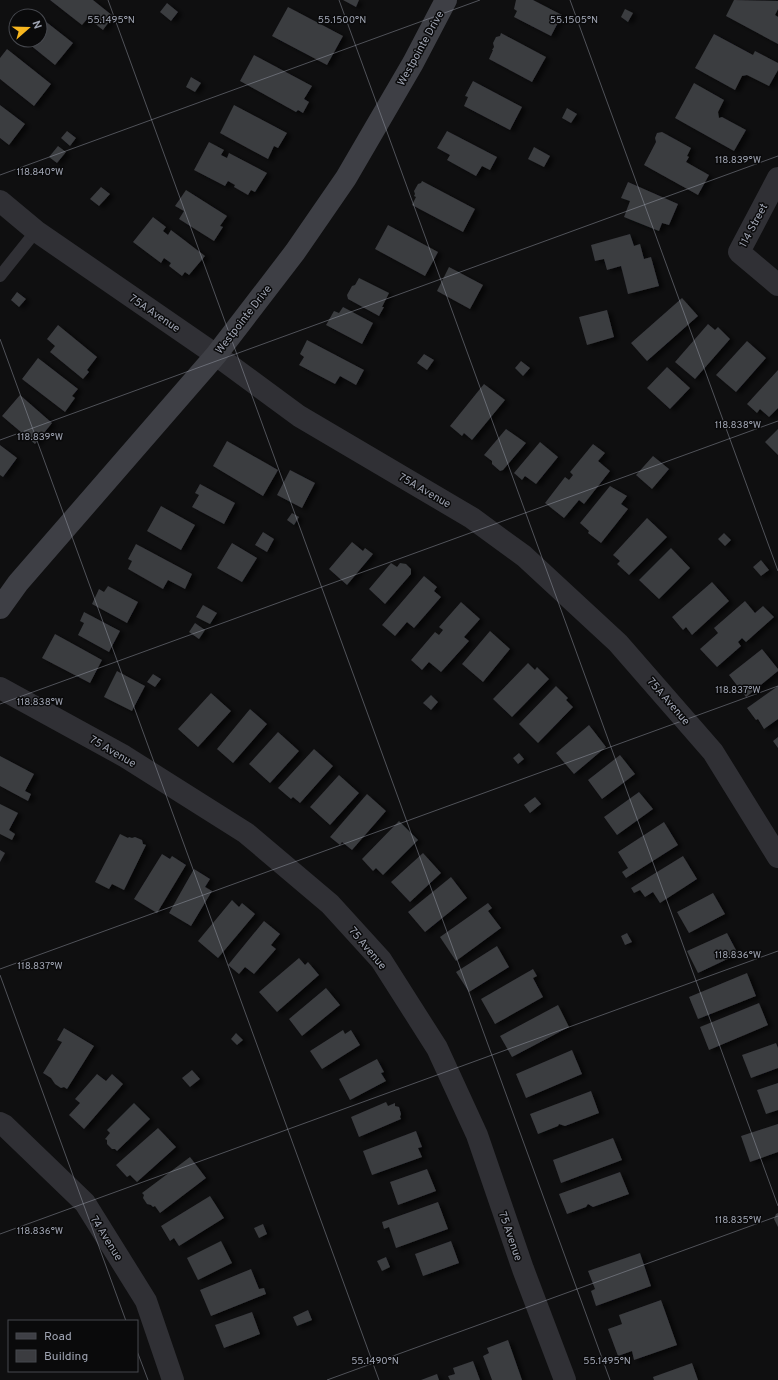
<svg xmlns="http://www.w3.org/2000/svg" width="778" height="1380" font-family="Overpass,sans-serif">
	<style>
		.building { fill: #3b3c40; filter: url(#shadow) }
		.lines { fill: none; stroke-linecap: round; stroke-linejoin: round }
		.lane { stroke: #303035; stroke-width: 12 }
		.street { stroke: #303035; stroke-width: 22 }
		.secondary { stroke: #3e3f45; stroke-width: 22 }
		.ticks { fill: none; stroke: #9fa4b2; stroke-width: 1; stroke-opacity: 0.45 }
		.labels { text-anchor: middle; stroke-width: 3; stroke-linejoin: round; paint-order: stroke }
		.street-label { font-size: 11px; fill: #9fa4b2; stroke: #0a0a0b }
		.ticks-label { font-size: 10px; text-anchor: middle; fill: #9fa4b2; stroke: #0a0a0b; stroke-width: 3; stroke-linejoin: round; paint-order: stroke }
	</style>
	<defs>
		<filter id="shadow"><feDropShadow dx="4.5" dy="2.5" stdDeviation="2" flood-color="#0009"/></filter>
	</defs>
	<rect width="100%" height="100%" fill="#0f0f10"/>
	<!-- building -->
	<path class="building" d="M50 0H93L113 16 103 30 88 18 82 25Z
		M343 0H359L356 7Z
		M516 0H533L562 15 551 36 514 17 517 11 514 9Z
		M734 0 778 1V9L775 15 778 17V44L726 16Z
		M167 3 178 12 171 21 160 12Z
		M288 7 343 36 327 65 272 36Z
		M625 9 633 13 628 22 621 17Z
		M40 17 73 43 55 65 24 40H40Z
		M501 33 546 57 532 82 489 59 493 50H492L494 47 493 43 496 37 500 36Z
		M714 34 753 55 755 51 778 63V70L769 86 747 75 742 76 735 90 695 68Z
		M7 49 51 84 34 106 0 79V58Z
		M254 55 312 86 304 99 309 102 303 113 298 110 296 112 240 81Z
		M191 77 201 83 195 92 186 87Z
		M473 81 522 107 510 130 464 106 468 97 465 96Z
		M694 83 724 100 718 112 719 118 722 117 746 130 734 151 675 118Z
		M0 105 25 124 9 145 0 138Z
		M234 105 287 133 278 148 274 146 268 159 220 133Z
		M567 108 577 114 571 123 562 118Z
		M67 131 76 138 70 146 61 138Z
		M447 131 497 157 490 170 482 166 476 176 447 160 450 155 437 148Z
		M662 132 691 148 687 156 689 157 686 162 709 175 698 195 644 165 656 142 655 138 657 133Z
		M209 142 224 150 221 155 227 158 229 153 267 173 255 192 251 190 248 195 234 187 235 185 228 181 225 186 194 170Z
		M58 146 66 152 57 163 49 157Z
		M534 147 550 156 544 167 528 159Z
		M422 181 475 209 463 232 412 205 416 197 414 196 415 194 414 191 418 184 421 183Z
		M628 182 678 204 669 225 662 223 659 231 624 217 630 201 621 198Z
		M101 187 110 194 99 206 90 199Z
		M186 190 227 216 220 226 223 227 214 241 179 219 184 211 175 206Z
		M153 217 166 227 163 231 168 235 171 230 205 256 189 275 185 272 182 276 169 266 171 263 164 258 161 263 133 242Z
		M388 225 438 252 425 276 375 249Z
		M630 234 634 246 640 244 644 259 651 257 659 286 628 294 621 266 607 270 604 259 595 261 591 245Z
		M449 267 483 285 470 309 437 291Z
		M359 278 389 293 382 307H384L379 316 348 299 347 295 352 286 355 285Z
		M17 292 26 299 19 307 11 300Z
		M682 298 698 316 647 361 631 343Z
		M343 307 373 323 362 344 326 325 334 311 339 313Z
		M607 310 614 337 587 345 579 317Z
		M708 324 715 330 718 327 730 339 695 379 675 362Z
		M58 325 97 357 87 370 89 372 83 379 50 352 55 346 47 339Z
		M307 340 364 370 356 385 340 376 335 384 299 365 304 357 300 354Z
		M747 341 766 358 736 392 716 375Z
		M424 354 434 360 427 370 417 363Z
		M38 358 78 389 72 396 75 398 65 412 22 379Z
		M521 361 530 368 523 376 515 368Z
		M667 367 690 388 670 409 647 388Z
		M778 370V408L769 417 760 409 757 413 747 404Z
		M484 384 505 400 472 440 464 433 462 436 450 426Z
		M20 395 52 423 35 444 2 416Z
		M506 429 526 443 503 470 500 471 492 464V461L484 455Z
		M778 429V455L765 442Z
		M227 441 278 470 263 496 213 466Z
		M540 442 558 457 536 484 525 476 522 480 514 473Z
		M593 444 605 453 598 461 610 471 584 504 579 500 564 518 545 503 565 477 569 480 573 475 570 472Z
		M0 445 17 458 3 477 0 475Z
		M653 456 669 469 652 489 636 475Z
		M290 470 315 483 302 508 277 495Z
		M200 484 235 503 224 524 192 507 199 495 195 493Z
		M610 486 627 496 621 504 628 509 601 543 588 533 589 531 580 523Z
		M161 506 195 525 181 550 147 531Z
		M292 513 299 517 294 525 287 520Z
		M647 518 667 537 629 575 617 564 620 561 613 555Z
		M263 532 274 539 267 552 255 545Z
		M724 533 731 540 725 546 718 539Z
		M352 542 363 551 365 548 373 554 347 585 329 569Z
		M232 543 257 558 242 582 217 568Z
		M136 544 192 574 185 589 168 580 163 589 128 569 132 561 128 559Z
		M671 548 690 568 659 599 639 580Z
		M761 560 769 570 761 576 753 567Z
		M391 563 397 567 400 563 406 564 411 569V574L385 604 369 589Z
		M424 576 437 587 434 591 441 597 414 628 407 622 395 636 382 625Z
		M712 582 729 601 692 635 686 627 683 630 672 617Z
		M108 586 138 602 127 623 92 604 99 589 104 592Z
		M745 601 755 613 763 606 774 617 746 642 742 638 738 642 741 646 717 667 700 649 718 633 714 628Z
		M461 602 480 619 464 637 469 641 441 672 429 662 422 670 411 660 435 632 439 635 443 630 439 627Z
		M203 605 217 613 210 624 196 617Z
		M84 612 120 631 109 652 78 635 84 623 80 621Z
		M195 623 205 630 199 639 189 632Z
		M490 631 510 649 483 682 462 664Z
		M55 634 102 660 90 683 42 658Z
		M762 649 778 669V671L746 697 729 675Z
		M528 663 535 670 537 667 549 679 512 717 493 699Z
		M117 671 145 686 132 711 104 697Z
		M153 674 161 679 155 687 147 682Z
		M556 686 568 698 566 700 573 707 538 743 519 724Z
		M778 686V719L764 729 758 719 756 720 747 708Z
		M211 693 231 711 198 747 178 729Z
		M431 695 438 702 431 710 423 703Z
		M250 709 267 724 233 763 217 749Z
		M589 725 606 747 574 774 556 753Z
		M278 732 299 751 270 783 249 764Z
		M778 737V748L773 741Z
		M314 749 333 766 300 803 293 797 291 799 278 788Z
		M519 753 524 759 518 764 513 758Z
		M620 755 635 774 602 799 588 780Z
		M0 756 34 774 25 791 31 794 28 801 0 786Z
		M339 775 359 793 330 825 310 807Z
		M639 792 653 809 617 835 604 817Z
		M367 794 386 811 352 850 342 842 340 845 330 837Z
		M535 797 541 804 530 813 524 805Z
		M0 804 18 813 9 830 15 834 12 840 0 834Z
		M399 821 418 840 383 875 376 868 373 871 362 859Z
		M664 822 678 845 626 878 622 872 628 868 618 852Z
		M120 834 128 838 129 837 132 838 135 837 142 840 143 844 146 845 124 890 112 884 109 889 95 882Z
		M0 850 5 853 0 862Z
		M423 853 441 873 410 902 391 882Z
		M162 854 170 859 172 856 186 865 157 913 134 899Z
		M683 856 697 879 660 903 653 892 645 897 640 890 634 893 631 888Z
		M194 869 210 879 205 887 212 891 191 926 169 913Z
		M451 877 467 898 425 932 408 912Z
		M713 893 725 914 689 933 677 912Z
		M232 900 239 907 242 903 255 914 218 958 198 941Z
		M488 903 492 908 488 911 501 928 456 961 440 937Z
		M264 921 280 934 271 945 276 949 254 974 245 967 239 974 228 965Z
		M627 933 632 942 625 945 621 936Z
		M727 933 738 954 698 973 687 951Z
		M497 946 509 967 469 992 456 972Z
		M299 958 305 965 308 962 319 975 277 1012 259 992Z
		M533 969 537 976 533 978 543 997 495 1024 481 999Z
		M747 973 756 996 698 1019 689 997Z
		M326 988 340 1005 302 1036 289 1019Z
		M759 1003 768 1025 709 1050 700 1027Z
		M558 1005 569 1027 512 1057 500 1036Z
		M64 1028 94 1046 67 1089 64 1087 61 1088 55 1084 51 1078 43 1073 62 1042 57 1040Z
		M343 1030 345 1034 351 1030 360 1045 322 1069 310 1051Z
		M236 1033 243 1040 237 1045 231 1039Z
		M776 1043 778 1048V1068L751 1078 742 1055Z
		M572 1050 582 1074 526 1098 516 1074Z
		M377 1059 384 1072 381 1073 386 1081 350 1100 339 1079Z
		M192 1070 200 1079 190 1087 182 1078Z
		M97 1074 106 1081 112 1074 123 1084 84 1129 69 1115 80 1103 75 1099Z
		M778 1083V1110L766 1114 757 1090Z
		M591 1091 599 1113 565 1126 559 1124 558 1126 538 1134 530 1114Z
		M386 1102 388 1106 395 1103V1106L399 1107 401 1114 400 1117 401 1119 359 1137 351 1117Z
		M134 1103 150 1119 117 1151 115 1149H112L107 1144V1140L105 1139 110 1133 107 1130Z
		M778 1124V1152L750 1162 741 1136Z
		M158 1128 176 1147 137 1182 130 1175 127 1177 116 1165Z
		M416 1131 422 1147 418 1148 422 1157 372 1175 363 1151Z
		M613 1138 622 1160 561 1183 553 1160Z
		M190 1157 206 1178 160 1213 155 1206 153 1207 151 1205 147 1204 143 1198 144 1195 142 1193Z
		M427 1169 436 1191 398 1205 390 1182Z
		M620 1172 629 1194 593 1207 588 1204 586 1207 567 1214 559 1194Z
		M210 1196 224 1218 179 1246 174 1238 170 1241 161 1226Z
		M438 1202 448 1229 396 1248 389 1227 384 1229 382 1222Z
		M778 1213V1227L774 1219 776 1214Z
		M263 1224 267 1234 259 1238 254 1228Z
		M221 1241 232 1263 198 1280 187 1258Z
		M451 1241 459 1263 423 1276 415 1254Z
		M640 1253 651 1286 596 1306 591 1291 595 1289 588 1271Z
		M386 1257 390 1267 382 1271 377 1261Z
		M251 1269 259 1289 264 1288 266 1294 211 1316 200 1290Z
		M661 1300 677 1345 634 1360 632 1351 618 1356 608 1329 622 1324 619 1315Z
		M308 1310 312 1320 297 1326 293 1317Z
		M252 1312 260 1334 224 1348 215 1325Z
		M508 1340 522 1380H492L483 1356 489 1353 487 1348Z
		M473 1361 480 1380H450L448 1376 455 1374 453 1368Z
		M692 1363 698 1380H654L653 1377Z
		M437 1374 439 1380H421Z"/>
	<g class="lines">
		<!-- lane -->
		<path class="lane" d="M0 276 36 231"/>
		<!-- street -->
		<path class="street" d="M778 178 739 252 778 285
			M0 201 36 231 216 355 299 416 472 518 524 556 618 643 713 752 778 857
			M0 688 124 756 246 833 330 904 381 960 437 1048 477 1135 523 1269 565 1380
			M0 1123 4 1125 85 1203 146 1301 173 1380"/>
		<!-- secondary -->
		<path class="secondary" d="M0 608 18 583 216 355 295 252 346 178 413 63 446 0"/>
	</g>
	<!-- ticks -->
	<path class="ticks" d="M108 0 610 1380M339 0 778 1206M570 0 778 571M0 175 480 0M0 339 379 1380M0 440 778 156M0 704 778 421M0 969 778 686M0 975 126 1321M0 1234 778 951M137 1351 148 1380M327 1380 778 1216"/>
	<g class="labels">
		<!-- street labels -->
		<g class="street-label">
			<text transform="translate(420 48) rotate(-61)" y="4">Westpointe Drive</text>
			<text transform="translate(753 225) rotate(-62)" y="4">114 Street</text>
			<text transform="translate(155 313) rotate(34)" y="4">75A Avenue</text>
			<text transform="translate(243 319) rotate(-52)" y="4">Westpointe Drive</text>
			<text transform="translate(425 490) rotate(30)" y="4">75A Avenue</text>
			<text transform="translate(669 701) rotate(49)" y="4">75A Avenue</text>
			<text transform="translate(113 751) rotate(30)" y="4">75 Avenue</text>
			<text transform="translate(368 948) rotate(50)" y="4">75 Avenue</text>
			<text transform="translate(511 1236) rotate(71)" y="4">75 Avenue</text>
			<text transform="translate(107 1238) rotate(58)" y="4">74 Avenue</text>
		</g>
	</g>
	<g class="ticks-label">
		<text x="342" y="23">55.1500°N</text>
		<text x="574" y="23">55.1505°N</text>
		<text x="111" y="23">55.1495°N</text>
		<text x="738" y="163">118.839°W</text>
		<text x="40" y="175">118.840°W</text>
		<text x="738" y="428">118.838°W</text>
		<text x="40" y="440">118.839°W</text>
		<text x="738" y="693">118.837°W</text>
		<text x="40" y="705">118.838°W</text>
		<text x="738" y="958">118.836°W</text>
		<text x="40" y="969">118.837°W</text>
		<text x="738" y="1223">118.835°W</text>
		<text x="40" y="1234">118.836°W</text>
		<text x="375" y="1364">55.1490°N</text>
		<text x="607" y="1364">55.1495°N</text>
	</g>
	<!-- legend -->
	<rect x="8" y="1320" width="130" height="52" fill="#0a0a0b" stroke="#46484e"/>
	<rect x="16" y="1333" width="20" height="6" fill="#3e3f45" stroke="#46484e"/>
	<text x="44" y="1340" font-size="12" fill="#9fa4b2">Road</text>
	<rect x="16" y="1350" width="20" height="12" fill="#3b3c40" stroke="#46484e"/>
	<text x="44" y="1360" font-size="12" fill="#9fa4b2">Building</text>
	<!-- north arrow -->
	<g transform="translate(28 28) rotate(70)"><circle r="19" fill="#0a0a0b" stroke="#46484e"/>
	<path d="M0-3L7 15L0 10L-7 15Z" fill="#f8b71f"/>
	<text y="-6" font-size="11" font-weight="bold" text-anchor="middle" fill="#9fa4b2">N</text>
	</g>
</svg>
